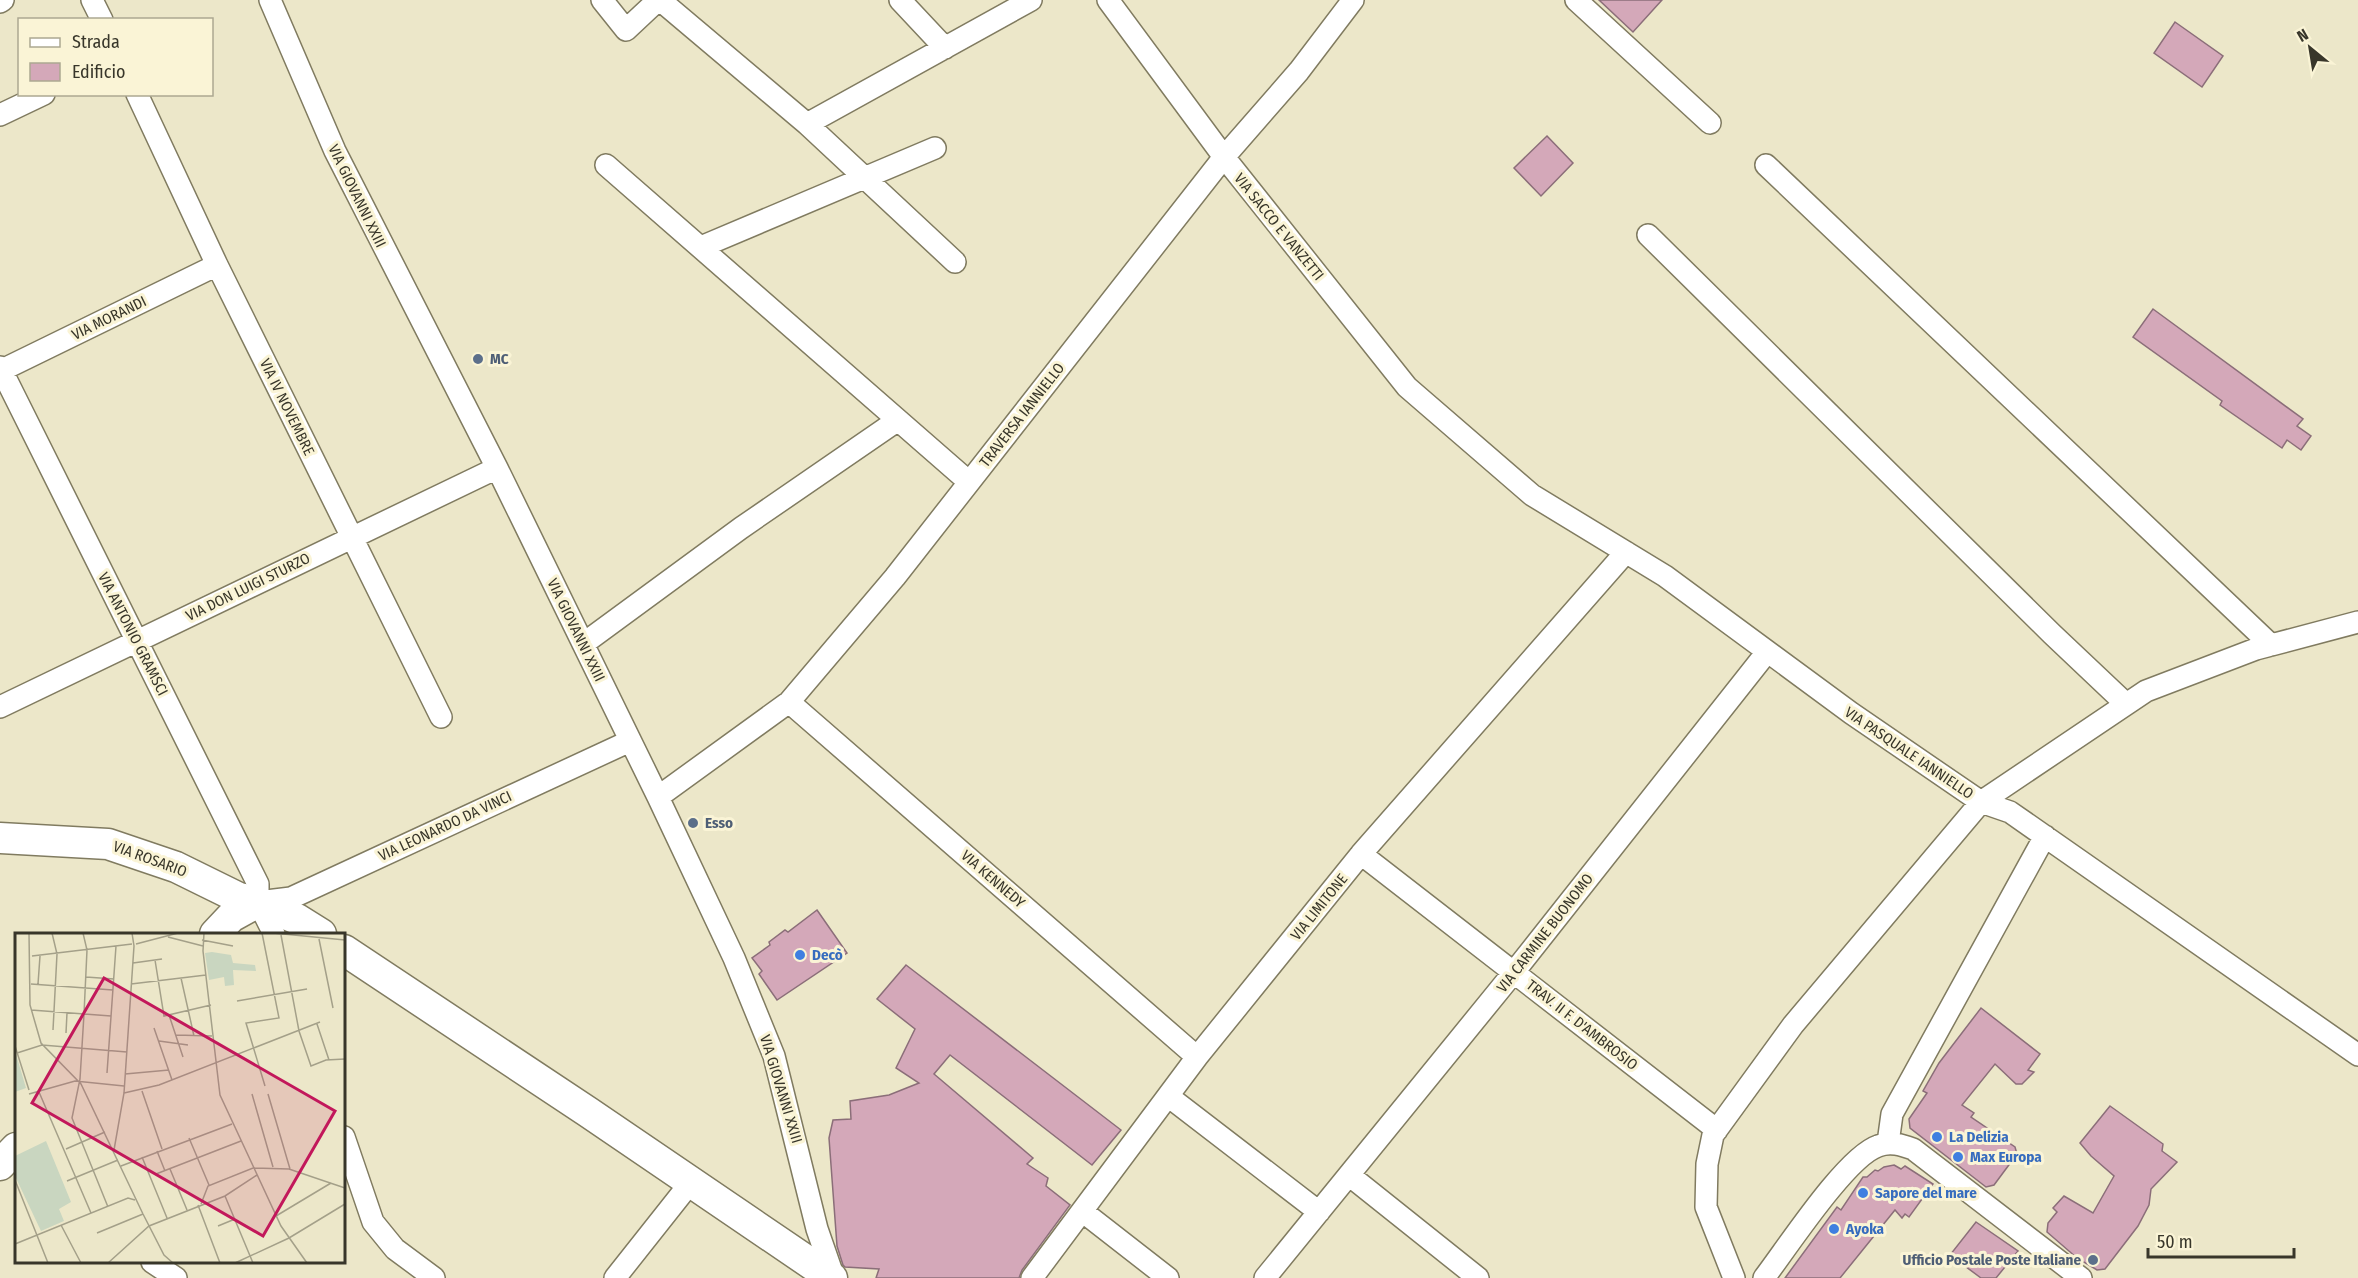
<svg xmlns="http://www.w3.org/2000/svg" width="2358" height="1278" font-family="'Fira Sans Condensed',sans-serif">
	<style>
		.building { fill: #d4a8b9; stroke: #8b6e79; stroke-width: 1.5 }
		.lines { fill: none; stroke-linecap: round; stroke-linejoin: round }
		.street-casing { stroke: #807b60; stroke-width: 24 }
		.secondary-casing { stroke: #807b60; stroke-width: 33 }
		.street { stroke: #fff; stroke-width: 21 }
		.secondary { stroke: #fff; stroke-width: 30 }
		.service-dot { fill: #5c6f8a; stroke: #faf4d6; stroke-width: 2 }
		.shop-dot { fill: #3f7fe0; stroke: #faf4d6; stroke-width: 2 }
		.labels { text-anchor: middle; stroke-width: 6; stroke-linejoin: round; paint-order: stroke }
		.street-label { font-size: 15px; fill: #38362a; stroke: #faf4d6 }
		.service-label { font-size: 15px; font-weight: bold; fill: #4e5e75; stroke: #faf4d6; text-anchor: start }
		.shop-label { font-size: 15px; font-weight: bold; fill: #366cbe; stroke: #faf4d6; text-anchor: start }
		.inset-road { fill: none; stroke: #a4a089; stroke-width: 1.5 }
		.view { fill: #c2185b; fill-opacity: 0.15; stroke: #c2185b; stroke-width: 3 }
		.inset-edge { fill: none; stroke: #38362a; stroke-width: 3 }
	</style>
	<rect width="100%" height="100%" fill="#ece7c9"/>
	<!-- building -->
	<path class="building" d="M1599 0H1662L1633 32Z
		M2175 22 2223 56 2202 87 2154 53Z
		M1547 136 1573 163 1541 196 1514 168Z
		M2153 309 2303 419 2297 426 2311 436 2301 450 2287 440 2282 448 2220 405 2222 401 2133 337Z
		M817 910 847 953 777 1000 759 974 762 971 752 958 770 945 769 942 785 930 788 932Z
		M906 965 1121 1130 1092 1165 950 1055 934 1074 1033 1158 1027 1164 1048 1178 1046 1186 1070 1205 1022 1270 1019 1278H876L879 1269 845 1267 843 1265 837 1246 829 1138 833 1120 851 1119 850 1101 889 1095 919 1083 896 1068 915 1029 877 999Z
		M1981 1008 2040 1054 2028 1070 2034 1072 2022 1084H2016L1995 1064 1962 1105 1974 1113 1971 1117 2015 1147 2017 1154 1994 1185 1986 1187 1910 1128 1909 1119 1927 1093 1923 1091 1939 1063Z
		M2110 1106 2163 1144 2162 1151 2177 1162 2151 1189 2149 1205 2138 1226 2105 1269 2097 1270 2077 1258 2047 1232 2048 1223 2057 1212 2053 1208 2064 1196 2093 1213 2114 1176 2091 1156 2080 1143Z
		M1894 1165 1901 1169 1905 1166 1933 1184 1909 1217 1905 1214 1902 1218 1895 1210 1840 1278H1785L1837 1207 1841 1210 1863 1177H1867L1875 1170 1878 1171 1884 1167Z
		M1976 1222 2018 1251 1996 1278H1981L1950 1255Z"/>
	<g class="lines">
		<!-- street casing -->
		<g class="street-casing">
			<path id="street" d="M92 0 102 20
				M270 0 335 151 497 468 658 797 734 958 774 1056 817 1229 834 1278
				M602 0 626 30 658 0
				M660 0 807 124 955 262
				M900 0 945 48
				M1108 0 1224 157 1407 387 1532 495 1665 576 1851 713 1981 802 2010 812 2358 1055
				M1576 0 1710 123
				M0 2 3 0
				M137 94 217 265 441 717
				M0 115 44 94
				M807 124 1031 0
				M606 165 969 482
				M1766 165 2271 645
				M1648 235 2052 634 2126 704
				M701 247 935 148
				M0 367 258 884V902L274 934
				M0 371 217 265
				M583 644 741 528 898 420
				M789 702 1197 1057
				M0 707 497 468
				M658 797 789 702 895 577 1224 157 1299 71 1353 0
				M1361 854 1717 1130
				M258 902 291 898 630 741
				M1168 1096 1319 1212
				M344 1137 373 1222 395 1249 434 1278
				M1888 1143 1892 1114 2045 836
				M1349 1175 1478 1278
				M1082 1211 1168 1278
				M152 1262 176 1278
				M615 1278 691 1182
				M1032 1278 1197 1057 1361 854 1626 552
				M1265 1278 1514 972 1767 652
				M1734 1278 1706 1207 1707 1164 1713 1135 1793 1025 1981 802 2146 691 2256 649 2358 622
				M1764 1278C1787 1248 1846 1157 1878 1146 1890 1141 1902 1145 1913 1149L2081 1278"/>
		</g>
		<!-- secondary casing -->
		<g class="secondary-casing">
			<path id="secondary" d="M0 838 108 844 176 867 239 898 258 902 297 919 321 934
				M215 934 231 917 258 902
				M344 950 588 1112 832 1278
				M0 1165 16 1148"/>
		</g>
		<!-- street -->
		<use href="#street" class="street"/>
		<!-- secondary -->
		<use href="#secondary" class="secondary"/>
	</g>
	<!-- markers -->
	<g class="service-dot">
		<circle cx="478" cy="359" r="6"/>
		<circle cx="693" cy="823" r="6"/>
		<circle cx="2093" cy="1260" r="6"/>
	</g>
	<g class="shop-dot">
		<circle cx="800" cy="955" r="6"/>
		<circle cx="1937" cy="1137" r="6"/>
		<circle cx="1958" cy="1157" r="6"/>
		<circle cx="1863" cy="1193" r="6"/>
		<circle cx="1834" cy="1229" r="6"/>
	</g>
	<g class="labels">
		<!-- street labels -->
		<g class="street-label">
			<text transform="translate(357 196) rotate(64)" y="5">VIA GIOVANNI XXIII</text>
			<text transform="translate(1279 227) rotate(51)" y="5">VIA SACCO E VANZETTI</text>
			<text transform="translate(109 318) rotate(-26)" y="5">VIA MORANDI</text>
			<text transform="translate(287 407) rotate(64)" y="5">VIA IV NOVEMBRE</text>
			<text transform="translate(1022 415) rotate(-52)" y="5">TRAVERSA IANNIELLO</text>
			<text transform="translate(248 587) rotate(-26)" y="5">VIA DON LUIGI STURZO</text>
			<text transform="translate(576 630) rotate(64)" y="5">VIA GIOVANNI XXIII</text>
			<text transform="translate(133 634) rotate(63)" y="5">VIA ANTONIO GRAMSCI</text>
			<text transform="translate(1909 753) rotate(34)" y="5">VIA PASQUALE IANNIELLO</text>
			<text transform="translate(445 826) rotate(-25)" y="5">VIA LEONARDO DA VINCI</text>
			<text transform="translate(150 859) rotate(20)" y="5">VIA ROSARIO</text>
			<text transform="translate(993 879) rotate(41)" y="5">VIA KENNEDY</text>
			<text transform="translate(1319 907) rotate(-51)" y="5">VIA LIMITONE</text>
			<text transform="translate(1545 933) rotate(-52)" y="5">VIA CARMINE BUONOMO</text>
			<text transform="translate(1582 1025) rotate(38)" y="5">TRAV. II F. D'AMBROSIO</text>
			<text transform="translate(781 1089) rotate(73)" y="5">VIA GIOVANNI XXIII</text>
		</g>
		<!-- service labels -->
		<g class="service-label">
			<text x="490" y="364">MC</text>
			<text x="705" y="828">Esso</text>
			<text x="2081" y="1265" text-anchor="end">Ufficio Postale Poste Italiane</text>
		</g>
		<!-- shop labels -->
		<g class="shop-label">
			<text x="812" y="960">Decò</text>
			<text x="1949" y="1142">La Delizia</text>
			<text x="1970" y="1162">Max Europa</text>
			<text x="1875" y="1198">Sapore del mare</text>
			<text x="1846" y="1234">Ayoka</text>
		</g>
	</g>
	<!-- overview -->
	<g transform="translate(15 933)">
		<rect width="330" height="330" fill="#ece7c9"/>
		<path d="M197 19 216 22 218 30 240 32 241 38 218 37 219 52 210 53 209 44 194 47 190 20ZM0 118 11 155 0 159ZM31 208 56 269 44 276 49 288 26 298 0 243V223Z" fill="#c9d6c0"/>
		<path class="inset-road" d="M14 0 15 72 26 110 66 151 128 281 149 322 158 330M37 0 42 21 38 97M68 0 72 17 69 81 65 146 57 185 93 274M189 0 188 18 205 162 266 293 292 330M247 0 264 85 231 90 250 153M258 0 330 7M266 2 284 98 296 133 311 127 330 126M153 4 188 13M304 6 318 75M187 7 218 13M121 11 163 0M17 23 117 11M140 27 149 83 196 72M118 30 147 26M71 44 99 46M166 45 179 103M16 51 98 57M23 51 25 23M116 51 191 42M222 68 292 56M16 77 96 83M154 82 168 124M302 91 314 127M139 95 157 147M51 100 52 80M161 102 197 103M144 108 173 112M0 113 14 157M2 120 27 112 112 119M92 140 101 13M110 141 154 137M127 158 147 216M24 159 76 280M109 160 144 152 305 89M14 161 60 148 109 153M237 161 258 234M253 161 275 236M174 205 194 252M51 216 90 199M99 217 109 160 119 13 117 0M142 218 150 238M127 224 152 285M106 233 217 191M155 236 172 277M141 241 226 208M0 247 33 330M52 248 103 227M210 263 238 330M186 271 193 253 238 235 274 236 330 255M183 272 205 330M261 283 316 250M46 292 66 330M203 293 220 286M82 300 128 281M0 311 113 265 120 267M93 330 134 293 210 263 242 242M220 330 274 305 330 271"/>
		<path class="view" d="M89 45 320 178 248 303 17 170Z"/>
		<rect width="330" height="330" class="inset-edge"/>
	</g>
	<!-- legend -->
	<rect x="18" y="18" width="195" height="78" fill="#faf4d6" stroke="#aca891" stroke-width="1.5"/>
	<rect x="30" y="38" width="30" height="9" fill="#ffffff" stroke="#aca891" stroke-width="1.5"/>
	<text x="72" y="48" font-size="18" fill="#38362a">Strada</text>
	<rect x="30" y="63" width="30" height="18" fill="#d4a8b9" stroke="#aca891" stroke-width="1.5"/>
	<text x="72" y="78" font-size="18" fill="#38362a">Edificio</text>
	<!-- north arrow -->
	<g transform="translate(2310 48) rotate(330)" stroke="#faf4d6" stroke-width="4.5" paint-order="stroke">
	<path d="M0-4.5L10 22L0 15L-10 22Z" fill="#38362a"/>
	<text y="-9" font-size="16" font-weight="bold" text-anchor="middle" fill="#38362a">N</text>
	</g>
	<!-- scale -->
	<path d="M2148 1248v9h146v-9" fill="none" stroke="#38362a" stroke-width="3"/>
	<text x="2157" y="1248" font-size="18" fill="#38362a" stroke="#faf4d6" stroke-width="4.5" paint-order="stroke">50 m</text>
</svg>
